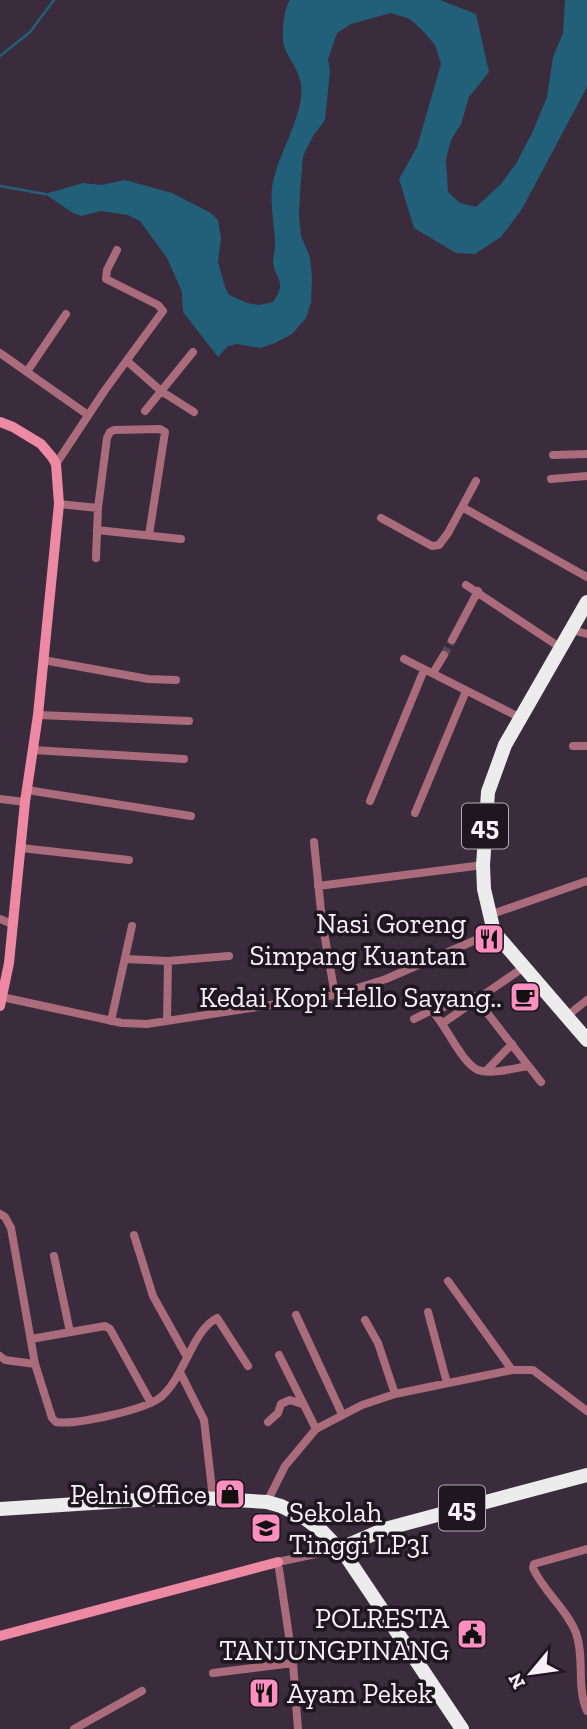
<svg xmlns="http://www.w3.org/2000/svg" width="587" height="1729" font-family="'Zilla Slab',serif">
	<style>
		.water { fill: #225f79 }
		.lines { fill: none; stroke-linecap: round; stroke-linejoin: round }
		.stream { stroke: #225f79; stroke-width: 2.5 }
		.street-tunnel { stroke: #564958; stroke-width: 8; stroke-dasharray: 8 4; stroke-linecap: butt }
		.street { stroke: #aa6b7a; stroke-width: 8 }
		.secondary { stroke: #ed89a2; stroke-width: 10 }
		.highway { stroke: #ececec; stroke-width: 14 }
		.labels { text-anchor: middle; stroke-width: 7; stroke-linejoin: round; paint-order: stroke }
		.shield { fill: #1e171f; stroke: #b7aeb8; stroke-width: 2 }
		.shield-label { font-size: 26px; font-weight: bold; fill: #f8eff9 }
		.poi-label { font-size: 28px; fill: #f8eff9; stroke: #1e171f; text-anchor: end }
	</style>
	<rect width="100%" height="100%" fill="#3a2c3c"/>
	<!-- water -->
	<path class="water" d="M290 0H440L476 14 489 72 469 97 461 124 451 140 446 159 448 192 460 203 476 207 501 184 517 162 532 133 547 97 553 57 563 33 565 0H587V87L522 209 501 237 475 254 456 253 414 228 399 179 417 147 441 64 435 45 424 32 410 19 391 13 351 24 337 33 328 59 330 71 325 120 313 136 303 156 300 192 299 214 301 236 310 257 312 277 311 302 306 318 292 334 275 343 261 348 237 344 228 346 218 357 183 312 182 292 167 258 140 221 128 215 101 211 81 216 73 213 45 194 83 183 101 185 125 180 172 193 211 213 218 220 221 238 218 262 225 287 229 295 247 303 259 305 273 302C288 281 275 280 273 262 273 257 275 252 275 246 275 227 270 207 272 188 276 156 305 116 301 85 299 69 289 60 284 46 281 37 284 7 290 0Z"/>
	<g class="lines">
		<!-- stream -->
		<path class="stream" d="M0 56 30 32 54 0
			M0 186 45 194"/>
		<!-- street-tunnel -->
		<path class="street-tunnel" d="M444 655 452 640"/>
		<!-- street -->
		<path class="street" d="M0 353 88 415
			M127 361 161 391 194 412
			M28 370 66 314
			M145 411 193 352
			M553 455 587 454
			M56 464 105 390 163 311 158 305 106 279 107 270 117 250
			M551 479 587 476
			M59 504 98 508
			M462 507 587 577
			M381 518 432 546 439 545 448 533 476 481
			M97 530 181 539
			M96 558 98 508 107 438 110 432 114 430 160 429 165 432 149 535
			M466 585 561 648
			M572 630 587 634
			M452 640 478 591
			M404 659 519 717
			M43 660 148 679 176 680
			M433 673 444 655
			M38 715 189 721
			M573 746H587
			M33 750 184 759
			M27 790 191 816
			M0 799 25 802
			M370 801 424 670
			M415 813 466 691
			M314 842 322 921 335 995
			M21 848 129 860
			M318 886 483 865
			M489 915 587 881
			M0 919 12 924
			M125 959 168 961 229 956
			M2 997 122 1023 147 1024 335 995 386 979 494 932
			M434 1013 460 997 474 996 541 1082
			M567 1016 587 1000
			M414 1019 430 1011 434 1013C446 1026 462 1063 478 1070 491 1075 515 1068 528 1066
			M111 1021 132 926
			M167 1021 168 961
			M443 1023 524 967
			M486 1071 512 1044
			M0 1214 5 1217 11 1228 35 1364 52 1418 56 1422C76 1425 145 1410 161 1397 168 1391 176 1379 180 1371 190 1354 199 1327 217 1318L248 1366
			M134 1235 153 1296 187 1357
			M54 1256 70 1332
			M448 1281 512 1370
			M428 1312 447 1383
			M296 1315 342 1414
			M365 1320 378 1343 395 1394
			M31 1339 105 1326 110 1329 151 1403
			M279 1355 316 1429
			M0 1356 5 1360 35 1364
			M180 1372 204 1420 213 1498
			M268 1422 278 1413 281 1404 290 1400 302 1404
			M267 1502 285 1466 316 1429 362 1405 395 1394 512 1370H533L587 1411
			M587 1549 534 1564 533 1568C543 1591 567 1609 576 1633 585 1658 576 1686 587 1711
			M213 1673 293 1663
			M74 1729 142 1691
			M298 1729 293 1663 278 1562 339 1549"/>
		<!-- secondary -->
		<path class="secondary" d="M0 422 13 427 41 444 52 457 56 464 59 504 38 715 25 802 9 963 0 1006
			M0 1636 278 1562"/>
		<!-- highway -->
		<path class="highway" d="M587 602 505 745 488 792 483 865 484 889 494 932 587 1040
			M0 1509 185 1497 267 1502 281 1506 303 1517 322 1531 346 1556 462 1729
			M339 1549 385 1529 587 1475"/>
	</g>
	<!-- icons -->
	<defs>
		<g id="restaurant-square" transform="scale(1.575)"><rect x="-9" y="-9" width="18" height="18" rx="4" fill="#fd8ec0" stroke="#1e171f"/><path d="M-5-6h1v4h1v-4h1v4h1v-4h1v5L-1.5 .5V6h-2V.5L-5-1ZM5-6V6H3V1.5H1.5Q1.5-4 5-6Z" fill="#111"/></g>
		<g id="cafe-square" transform="scale(1.575)"><rect x="-9" y="-9" width="18" height="18" rx="4" fill="#fd8ec0" stroke="#1e171f"/><path d="M-5.5-4.5H6V0H3Q3 3.5 0 3.5H-2.5Q-5.5 3.5-5.5 0ZM3-3.2v2h1.7v-2ZM-6 4.5H4V6H-6Z" fill="#111"/></g>
		<g id="shop-square" transform="scale(1.575)"><rect x="-9" y="-9" width="18" height="18" rx="4" fill="#fd8ec0" stroke="#1e171f"/><path d="M-5-2.5h2.3a2.7 3.5 0 0 1 5.4 0H5L5.5 6h-11ZM-1.5-2.5h3a1.5 2.3 0 0 0-3 0Z" fill="#111"/></g>
		<g id="university-square" transform="scale(1.575)"><rect x="-9" y="-9" width="18" height="18" rx="4" fill="#fd8ec0" stroke="#1e171f"/><path d="M0-5L7-2L0 1L-7-2ZM-4 1L0 2.5L4 1V4Q0 6-4 4Z" fill="#111"/></g>
		<g id="civic-square" transform="scale(1.575)"><rect x="-9" y="-9" width="18" height="18" rx="4" fill="#fd8ec0" stroke="#1e171f"/><path d="M-.6-6.5H3V-4.5H.6V-3L4-1V1h2V6H-6V1h2V-1L-.6-3ZM-1.2 2.5V6h2.4V2.5Z" fill="#111"/></g>
	</defs>
	<g fill-rule="evenodd">
		<use href="#restaurant-square" x="489" y="939"/>
		<use href="#cafe-square" x="525" y="997"/>
		<use href="#shop-square" x="230" y="1494"/>
		<use href="#university-square" x="266" y="1528"/>
		<use href="#civic-square" x="472" y="1634"/>
		<use href="#restaurant-square" x="264" y="1693"/>
	</g>
	<g class="labels">
		<!-- shield labels -->
		<g class="shield">
			<rect x="462" y="803.5" width="46" height="45" rx="5"/>
			<rect x="439" y="1485.5" width="46" height="45" rx="5"/>
		</g>
		<g class="shield-label">
			<text x="485" y="835">45</text>
			<text x="462" y="1517">45</text>
		</g>
		<!-- poi labels -->
		<g class="poi-label">
			<text x="466" y="933">Nasi Goreng<tspan x="466" dy="32">Simpang Kuantan</tspan></text>
			<text x="502" y="1007">Kedai Kopi Hello Sayang..</text>
			<text x="207" y="1504">Pelni Office</text>
			<text x="289" y="1522" text-anchor="start">Sekolah<tspan x="289" dy="32">Tinggi LP3I</tspan></text>
			<text x="449" y="1628">POLRESTA<tspan x="449" dy="32">TANJUNGPINANG</tspan></text>
			<text x="287" y="1703" text-anchor="start">Ayam Pekek</text>
		</g>
	</g>
	<!-- north arrow -->
	<g transform="translate(531 1673) rotate(241)" stroke="#1e171f" stroke-width="5" paint-order="stroke">
	<path d="M0-5L12 26L0 18L-12 26Z" fill="#f8eff9"/>
	<text y="-10" font-size="19" font-weight="bold" text-anchor="middle" fill="#f8eff9">N</text>
	</g>
</svg>
